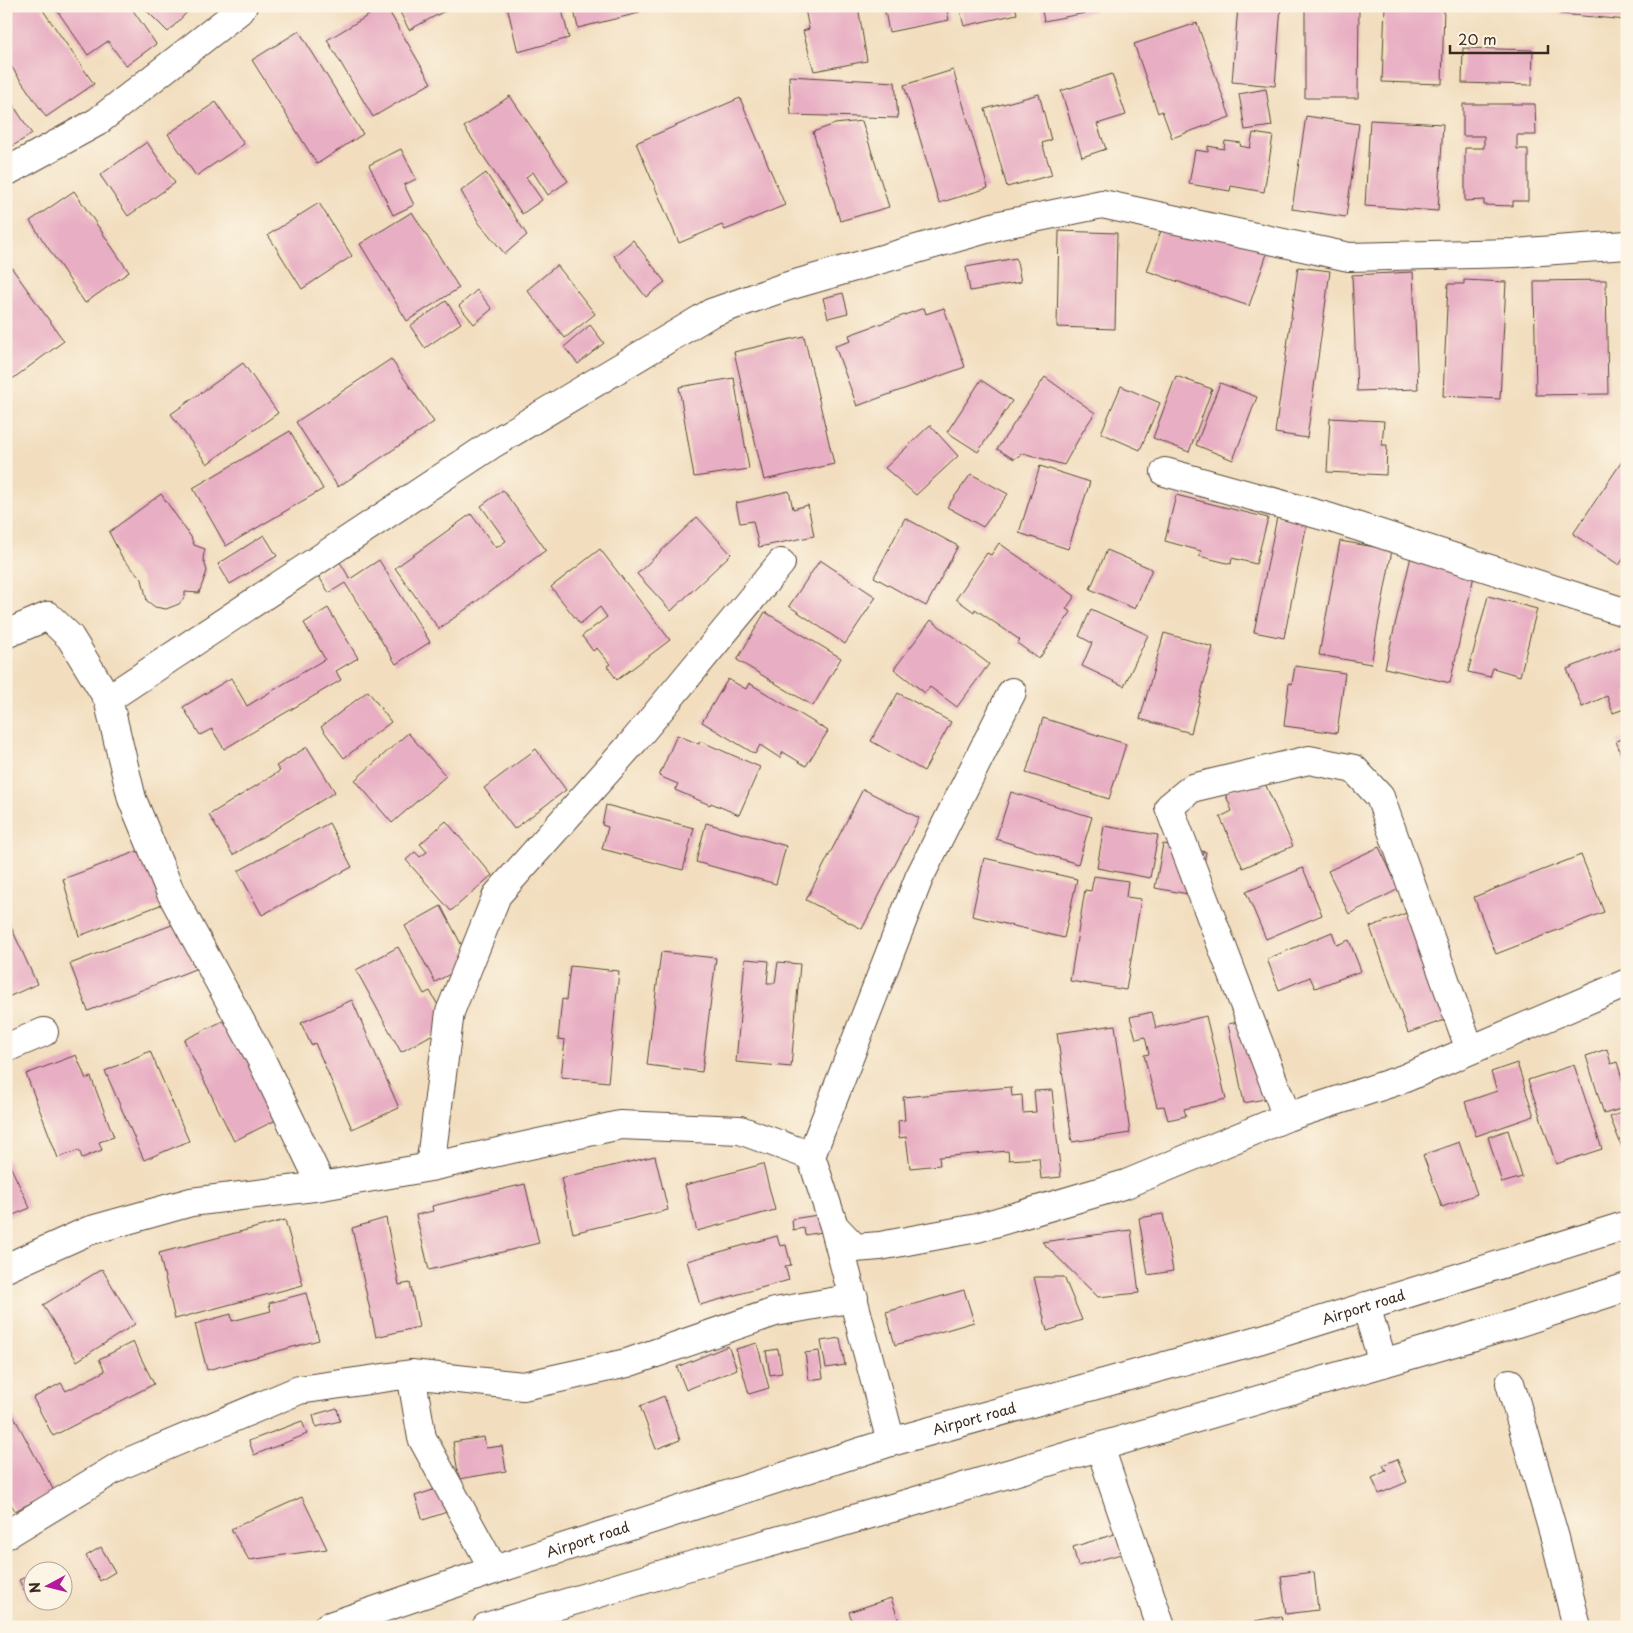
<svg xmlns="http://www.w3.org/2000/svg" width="1633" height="1633" font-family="'Playpen Sans',sans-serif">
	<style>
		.building { fill: #e8aec3 }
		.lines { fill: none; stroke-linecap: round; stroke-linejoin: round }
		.street-casing { stroke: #564536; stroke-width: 30 }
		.secondary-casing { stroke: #564536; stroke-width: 30 }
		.street { stroke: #fff; stroke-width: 28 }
		.secondary { stroke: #fff; stroke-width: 28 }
		.labels { text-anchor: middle; stroke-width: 4; stroke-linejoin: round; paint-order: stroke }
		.street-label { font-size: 14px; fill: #3b2a1e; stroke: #fcf5e5 }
	</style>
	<rect width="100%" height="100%" fill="#fcf5e5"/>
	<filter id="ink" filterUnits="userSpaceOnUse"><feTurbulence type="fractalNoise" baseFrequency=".02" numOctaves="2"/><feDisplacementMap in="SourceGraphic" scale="10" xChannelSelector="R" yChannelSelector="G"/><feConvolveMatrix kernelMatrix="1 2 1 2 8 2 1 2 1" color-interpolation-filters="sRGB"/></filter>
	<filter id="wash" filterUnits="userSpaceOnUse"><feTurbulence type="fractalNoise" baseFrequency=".0096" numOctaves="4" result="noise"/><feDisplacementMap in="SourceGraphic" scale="20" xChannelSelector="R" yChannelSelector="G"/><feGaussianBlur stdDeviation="1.12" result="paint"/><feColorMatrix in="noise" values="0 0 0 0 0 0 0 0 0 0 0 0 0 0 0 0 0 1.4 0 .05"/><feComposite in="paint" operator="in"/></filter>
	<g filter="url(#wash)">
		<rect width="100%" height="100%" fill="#f2debf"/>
		<g id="blocks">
			<!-- building -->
			<path class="building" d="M6 6H40L94 84 46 117 6 59Z
				M54 6H130L156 44 126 66 108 41 88 55Z
				M142 6H193L168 32Z
				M384 6H386L431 83 373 117 327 40Z
				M397 6H454L409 30Z
				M507 6H561L569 38 518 52Z
				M573 6H638L639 13 578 28Z
				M815 6H858L867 61 814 71 803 31 809 29 805 9Z
				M884 6H946L949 20 889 32Z
				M959 6H1015L1017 14 964 26Z
				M1041 6H1095L1096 11 1044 21Z
				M1238 6H1281L1275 86 1232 82Z
				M1305 6H1359L1358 98H1305Z
				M1385 6H1444L1442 84 1382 82Z
				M1561 6H1627V20L1560 14Z
				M1197 23 1230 117 1172 138 1162 111 1158 113 1134 44Z
				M299 31 363 134 317 164 252 60Z
				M1463 48 1533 50 1532 85 1462 83Z
				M953 70 988 188 939 203 904 85Z
				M1112 74 1126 115 1097 124 1106 149 1082 157 1061 91Z
				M789 76 895 82 898 118 791 115Z
				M1266 89 1272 126 1245 130 1239 94Z
				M6 94 32 134 6 150Z
				M1039 94 1051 140 1042 143 1052 175 1007 187 985 109Z
				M510 96 568 181 548 195 533 172 526 177 542 200 522 214 464 127Z
				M740 98 785 205 725 230 722 225 679 243 636 143Z
				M216 102 244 144 196 176 168 134Z
				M1463 104H1535L1536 135H1517V149H1528V201H1513V206L1484 205V200L1465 201V148H1484V136H1463Z
				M1306 116 1359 124 1346 217 1292 209Z
				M1370 120 1443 124 1438 211 1365 206Z
				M862 121 889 207 840 221 813 132 835 124Z
				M1253 133 1273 136 1264 192 1231 186 1230 191 1189 184 1195 150 1208 152V146L1224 149 1225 141 1241 143 1240 146 1250 148Z
				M147 142 175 183 128 216 100 175Z
				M401 149 416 179 404 185 414 205 393 215 369 165Z
				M486 173 527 235 505 254 479 223 461 191Z
				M74 191 129 272 85 303 30 221Z
				M319 203 352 256 302 289 268 235Z
				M412 212 459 288 407 321 360 244Z
				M1166 216 1268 251 1249 306 1147 271Z
				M1059 231 1117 233 1115 329 1057 327Z
				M633 240 665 282 646 297 614 256Z
				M1016 258 1021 282 970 291 966 267Z
				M6 260 64 341 11 380 6 373Z
				M557 265 595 314 565 338 527 290Z
				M1298 267 1330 271 1307 438 1275 433Z
				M1413 272 1418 389 1357 391 1352 275Z
				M1464 280 1506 282 1500 399 1443 396 1448 284H1464Z
				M1606 280 1608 394 1536 395 1534 281Z
				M477 290 492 309 474 324 459 306Z
				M843 293 848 313 828 318 823 298Z
				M446 301 461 323 425 348 410 326Z
				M924 308 926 314 944 308 965 367 857 406 835 346 851 341 849 335Z
				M590 325 604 343 578 364 564 347Z
				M804 336 834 464 764 480 734 352Z
				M391 359 434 422 338 487 296 422Z
				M243 363 278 413 207 464 171 414Z
				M1176 376 1212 389 1189 452 1153 438Z
				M1045 377 1095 413 1083 431 1064 465 1023 453 1014 459 997 449Z
				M734 378 749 469 694 477 679 387Z
				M981 380 1012 401 978 452 947 432Z
				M1220 383 1257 397 1233 460 1196 445Z
				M1121 386 1160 403 1140 450 1101 433Z
				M1330 418 1384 421 1382 445H1387L1386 475 1327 472Z
				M930 425 958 456 916 495 885 468Z
				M290 431 323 489 226 546 193 488Z
				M1627 454V554L1619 565 1573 534Z
				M1040 466 1090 482 1068 549 1019 533Z
				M971 474 1008 494 983 527 947 507Z
				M503 490 546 550 439 629 395 568 471 514 496 548 506 541 481 506Z
				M789 491 793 509 808 505 814 536 759 547 753 521 740 523 736 503Z
				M161 494 191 537 194 545 205 549 203 558 207 571 199 593 185 592V597L179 604 166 609 155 607 147 601 142 579 123 559 109 532Z
				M1176 495 1268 518 1256 564 1232 558 1231 564 1199 556 1201 551 1165 541Z
				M697 517 731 554 671 611 637 574Z
				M1277 517 1307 523 1284 638 1254 632Z
				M905 518 958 546 926 606 874 577Z
				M264 535 277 556 230 584 218 564Z
				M1340 541 1392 550 1371 664 1319 655Z
				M999 543 1075 596 1066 609 1071 612 1039 659 1017 643 1020 640 975 609 974 612 956 599 987 553 991 555Z
				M600 549 670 640 617 680 607 666 610 664 597 648 593 651 582 636 607 617 600 607 580 624 551 587Z
				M1107 550 1152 569 1135 609 1090 589Z
				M1412 552 1476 567 1450 683 1385 668Z
				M379 560 430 642 396 664 345 583 329 593 318 575 340 562 350 579Z
				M820 560 876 597 845 644 789 606Z
				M1488 596 1537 609 1520 676 1493 668 1490 677 1468 672Z
				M328 608 358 658 336 671 341 680 224 749 212 729 200 735 183 707 231 678 247 706 325 659 304 623Z
				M1091 609 1148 635 1124 686 1082 666 1092 643 1079 636Z
				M765 612 841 658 813 706 737 660Z
				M931 620 989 664 957 707 930 687 925 693 894 669Z
				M1164 633 1213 647 1191 733 1140 719Z
				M1627 644V708L1613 713 1607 696 1582 707 1567 669Z
				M1295 666 1345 673 1337 733 1284 726 1289 683 1292 684Z
				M728 679 746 689 749 683 828 731 806 766 783 752 780 758 760 745 755 754 702 722Z
				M368 691 391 722 344 758 321 727Z
				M898 693 951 722 924 771 871 741Z
				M1043 718 1126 744 1109 799 1026 773Z
				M408 733 446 776 392 823 355 780Z
				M677 735 699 744 700 741 760 767 739 815 711 803 710 805 675 790 678 784 659 776Z
				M1627 737V770L1616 741Z
				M307 747 335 792 233 855 209 815 280 771 276 766Z
				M536 749 566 790 514 829 484 788Z
				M1262 777 1293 846 1243 868 1220 817 1232 811 1225 793Z
				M863 789 919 818 862 929 806 900Z
				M1011 792 1092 817 1078 864 996 839Z
				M606 805 694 828 683 870 602 849 608 827 602 825Z
				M446 821 492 875 451 911 406 860 415 852 420 857 427 852 420 844Z
				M329 823 352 867 262 915 238 871Z
				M706 823 786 846 776 884 696 862Z
				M1104 826 1158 835 1150 878 1097 868Z
				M1163 844 1206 852 1199 896 1155 888Z
				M149 847 168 902 79 936 63 879Z
				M1379 847 1399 889 1349 914 1328 871Z
				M1581 855 1604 912 1496 954 1474 897Z
				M984 858 1077 879 1064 938 972 916Z
				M1303 868 1322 915 1266 939 1246 892Z
				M1094 876 1128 881 1126 897 1141 899 1126 990 1070 981 1085 890 1091 891Z
				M441 906 471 963 435 982 405 926Z
				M1422 907 1461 1014 1408 1033 1370 927Z
				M6 916 37 984 6 998Z
				M177 923 195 969 88 1011 70 964Z
				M1332 932 1337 945 1349 940 1361 971 1315 988 1310 977 1279 990 1267 959Z
				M398 947 424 994 430 991 449 1025 401 1052 356 970Z
				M661 952 716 958 702 1072 647 1065Z
				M745 959 769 961 767 983H775L778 962 800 964 791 1067 736 1062Z
				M570 966 619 971 608 1082 561 1077 565 1040 558 1039 562 999 566 1000Z
				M352 1000 399 1108 352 1129 315 1043 311 1045 301 1023Z
				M1152 1012 1156 1028 1206 1016 1226 1099 1184 1109 1186 1116 1168 1120 1164 1106 1157 1107 1144 1055 1149 1054 1145 1037 1136 1039 1130 1017Z
				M1264 1017 1280 1096 1244 1103 1228 1024Z
				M229 1018 278 1119 234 1141 184 1040Z
				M1115 1025 1130 1133 1072 1142 1057 1033Z
				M1607 1049 1611 1064 1617 1062 1627 1095V1107L1604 1114 1586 1056Z
				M150 1051 189 1141 144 1160 105 1071Z
				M76 1055 86 1079 91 1077 114 1137 99 1142 102 1150 82 1158 79 1150 58 1158 26 1074Z
				M1517 1063 1534 1116 1476 1136 1465 1102 1497 1091 1491 1072Z
				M1574 1065 1602 1149 1556 1164 1528 1080Z
				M1011 1087 1012 1096 1022 1095 1023 1113 1036 1112 1034 1091 1052 1090 1061 1177 1041 1179 1039 1158 1009 1160 1008 1151 939 1157 940 1165 910 1168 906 1137 899 1138 898 1121 905 1120 903 1097Z
				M1627 1111V1150L1624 1152 1610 1117Z
				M1508 1130 1522 1177 1502 1183 1488 1137Z
				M1459 1142 1477 1194 1442 1207 1423 1155Z
				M655 1156 668 1210 573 1233 561 1178Z
				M6 1157 30 1208 6 1218Z
				M763 1164 775 1210 697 1231 685 1185Z
				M525 1184 539 1243 429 1270 416 1215 433 1211 432 1206Z
				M824 1214 828 1231 805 1235 804 1228 793 1230 792 1219Z
				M1163 1214 1173 1271 1148 1275 1139 1218Z
				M386 1218 399 1285 410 1283 419 1327 376 1337 352 1228Z
				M285 1220 303 1285 175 1319 159 1253Z
				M1131 1230 1139 1293 1098 1297 1042 1242Z
				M777 1236 780 1246 786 1245 791 1265 785 1266 789 1280 700 1305 687 1261Z
				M102 1269 135 1324 77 1361 43 1305Z
				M1034 1277H1064L1082 1320 1047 1331Z
				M964 1290 974 1322 895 1345 886 1312Z
				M306 1293 319 1340 207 1370 195 1324 231 1314 232 1321 271 1311 269 1303Z
				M840 1338 845 1365 826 1368 821 1341Z
				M133 1342 154 1384 53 1436 33 1398 61 1383 66 1391 105 1371 99 1359Z
				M757 1343 769 1388 749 1394 736 1349Z
				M728 1346 737 1369 686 1390 677 1367Z
				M778 1349 782 1373 770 1375 766 1351Z
				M819 1351 823 1378 809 1380 805 1353Z
				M664 1396 680 1440 656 1449 640 1406Z
				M6 1402 54 1491 15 1511 6 1495Z
				M337 1408 340 1421 316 1427 313 1415Z
				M302 1421 307 1434 254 1455 249 1441Z
				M484 1437 486 1448 502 1446 506 1471 459 1479 453 1442Z
				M1397 1459 1407 1482 1379 1494 1372 1478 1386 1471 1383 1465Z
				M445 1486 453 1510 423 1520 415 1496Z
				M302 1497 327 1549 249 1560 231 1529Z
				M1115 1534 1121 1554 1078 1566 1073 1547Z
				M101 1547 115 1572 100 1581 86 1556Z
				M1314 1572 1318 1610 1286 1614 1281 1576Z
				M32 1574V1598L29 1600 19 1580Z
				M891 1598 901 1627H854L849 1612Z
				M1281 1616 1283 1627H1256L1255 1621Z"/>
		</g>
	</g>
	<g filter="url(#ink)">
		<use href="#blocks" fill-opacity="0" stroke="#564536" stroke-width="1"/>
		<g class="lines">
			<!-- street casing -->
			<g class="street-casing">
				<path id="street" d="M6 172 97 122 239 11 243 6
					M1165 472 1331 518 1621 611H1627
					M6 634 48 616 70 637 108 699 132 799 170 891 261 1059 322 1186
					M108 699 491 445 711 313 785 287 1000 225 1102 204 1349 257 1513 253 1627 245
					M6 1048 44 1032
					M1287 1117 1169 807 1192 788 1309 760 1354 769 1380 797 1470 1050
					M811 1156 919 878 1012 692
					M430 1167 450 1012 497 895 634 741 781 563
					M834 1226 855 1248 880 1246 977 1228 1126 1184 1287 1117 1403 1079 1627 983
					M6 1268 88 1231 191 1202 322 1186 430 1167 620 1125 740 1130 811 1156 834 1226 891 1442
					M411 1374 422 1438 494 1570
					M1510 1383 1555 1538 1577 1627
					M1100 1447 1161 1627
					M6 1535 121 1465 299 1390 411 1374 523 1386 627 1363 775 1312 854 1298"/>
			</g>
			<!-- secondary casing -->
			<g class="secondary-casing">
				<g id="secondary">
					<path d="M1366 1306 1383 1363"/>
					<path id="s1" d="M327 1627 494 1570 891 1442 1262 1339 1627 1225"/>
					<path d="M486 1627 713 1559 899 1506 1505 1327 1627 1287"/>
				</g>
			</g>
			<!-- street -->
			<use href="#street" class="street"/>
			<!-- secondary -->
			<use href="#secondary" class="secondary"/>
		</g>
	</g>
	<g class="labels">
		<!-- street labels -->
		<g class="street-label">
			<text dy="5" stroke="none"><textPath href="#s1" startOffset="1085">Airport road</textPath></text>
			<text dy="5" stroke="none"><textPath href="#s1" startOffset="680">Airport road</textPath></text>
			<text dy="5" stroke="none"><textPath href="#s1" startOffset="275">Airport road</textPath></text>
		</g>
	</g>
	<!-- margin -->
	<rect width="1633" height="1633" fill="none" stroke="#fcf5e5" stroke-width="25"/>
	<!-- north arrow -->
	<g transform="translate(48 1586) rotate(263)"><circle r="24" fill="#fcf5e5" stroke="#afa495"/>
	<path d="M0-4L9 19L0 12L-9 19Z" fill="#b5179e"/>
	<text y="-8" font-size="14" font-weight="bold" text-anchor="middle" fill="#3b2a1e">N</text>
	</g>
	<!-- scale -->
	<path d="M1450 45v8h98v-8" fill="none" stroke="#3b2a1e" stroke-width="2.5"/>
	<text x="1458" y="45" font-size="15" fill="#3b2a1e" stroke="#fcf5e5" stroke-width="4" paint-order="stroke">20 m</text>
</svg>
